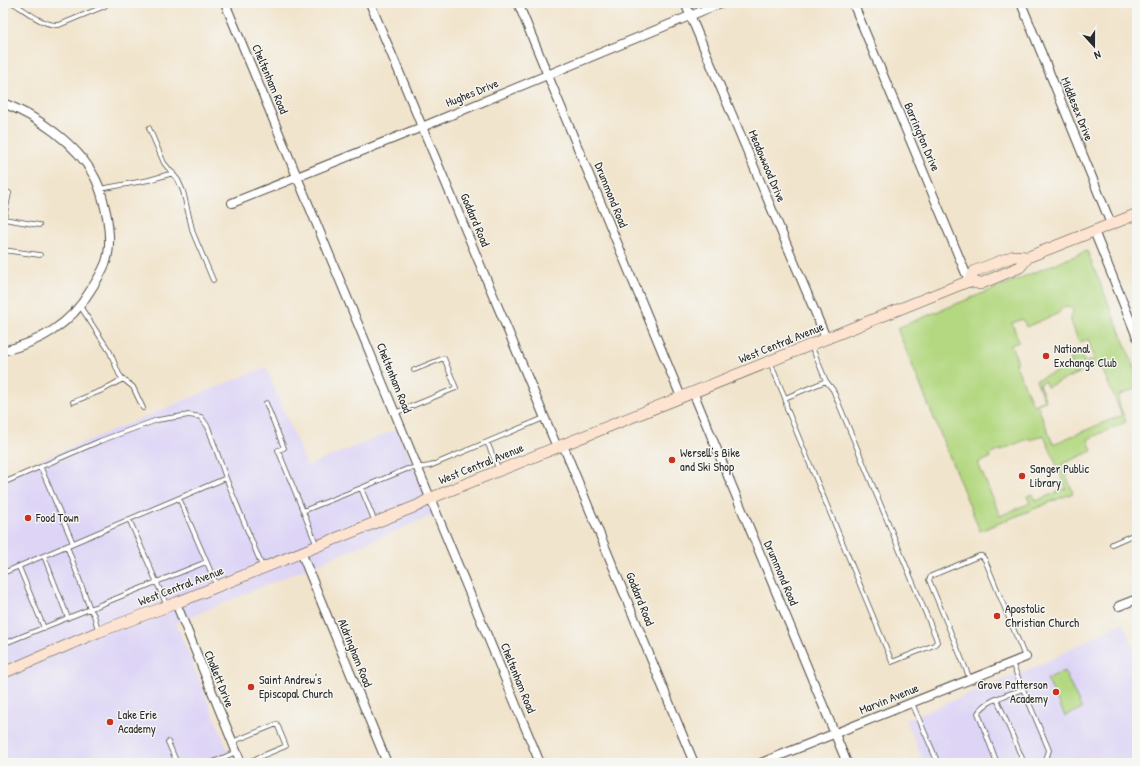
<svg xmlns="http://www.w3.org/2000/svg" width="1140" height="766" font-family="'Patrick Hand',sans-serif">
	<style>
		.built { fill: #ded5f6 }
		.green { fill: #b4d881; stroke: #708256; fill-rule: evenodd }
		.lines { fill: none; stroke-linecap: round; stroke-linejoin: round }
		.service-casing { stroke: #494743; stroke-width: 5.5 }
		.minor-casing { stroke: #494743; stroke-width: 10 }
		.secondary-casing { stroke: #494743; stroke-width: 12 }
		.service { stroke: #fff; stroke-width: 4 }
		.minor { stroke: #fff; stroke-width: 8 }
		.secondary { stroke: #fde4d1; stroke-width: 11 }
		.poi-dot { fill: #c8321e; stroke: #f6f6f2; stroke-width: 1.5 }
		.labels { text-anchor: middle; stroke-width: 3; stroke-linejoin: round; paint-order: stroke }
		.street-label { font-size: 12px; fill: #2b2b2b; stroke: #f6f6f2 }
		.poi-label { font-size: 12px; fill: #2b2b2b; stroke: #f6f6f2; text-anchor: start }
	</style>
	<rect width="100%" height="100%" fill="#f6f6f2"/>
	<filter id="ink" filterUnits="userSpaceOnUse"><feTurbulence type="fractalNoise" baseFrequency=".025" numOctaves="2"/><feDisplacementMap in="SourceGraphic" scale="8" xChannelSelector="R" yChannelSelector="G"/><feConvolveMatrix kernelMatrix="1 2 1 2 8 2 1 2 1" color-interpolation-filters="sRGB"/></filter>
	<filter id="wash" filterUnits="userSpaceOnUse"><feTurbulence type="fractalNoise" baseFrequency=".012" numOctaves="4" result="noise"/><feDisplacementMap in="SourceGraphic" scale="16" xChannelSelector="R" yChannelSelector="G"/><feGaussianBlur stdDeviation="0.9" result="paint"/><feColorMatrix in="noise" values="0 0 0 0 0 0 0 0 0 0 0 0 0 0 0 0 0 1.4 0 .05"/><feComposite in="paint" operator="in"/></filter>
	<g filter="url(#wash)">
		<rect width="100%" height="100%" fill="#f1e4cc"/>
		<!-- built -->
		<path class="built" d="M266 367 307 466 397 429 434 515 176 623 233 763H7L6 760 3 761V475Z
			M1123 622 1137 656V763H924L906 720 1042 664Z"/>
		<!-- green -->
		<path class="green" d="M1087 251 1137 374V388L1118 396 1120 407 1126 422 1088 439 1092 451 1062 464 1073 493 980 531 897 328ZM1066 306 1071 307 1073 312 1070 318 1079 343 1088 339 1095 359 1085 363 1081 354 1070 359 1073 365 1036 380 1044 400 1033 405 1015 363 1018 362 1011 345 1019 342 1012 323 1023 319 1026 327 1059 313 1061 309ZM1100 364 1122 415 1053 444 1037 404 1046 401 1039 384 1045 381 1047 387ZM1044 435 1066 488 1036 501 1033 494 1027 496 1030 503 1000 516 978 463 990 458 989 455 1030 438 1031 440Z
			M1064 671 1082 709 1065 716 1047 679Z"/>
	</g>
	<g filter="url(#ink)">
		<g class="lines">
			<!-- service casing -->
			<g class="service-casing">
				<path id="service" d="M13 3C27 11 42 26 59 25L105 6
					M149 128 164 163 178 180 183 191 193 233 213 280
					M100 189 149 180 173 173
					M4 219 39 225
					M3 223 9 193
					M3 250 40 255
					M80 306 110 352 119 374 122 378 133 387 143 408
					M770 362 785 398 787 409 892 662 934 645 937 642 936 638 833 390 826 381 811 345
					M785 398 826 381
					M73 402 103 390 123 379
					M266 403 284 448 278 450 303 511
					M395 413 456 388 444 358 414 370
					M487 442 499 470
					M41 468 73 543
					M3 483 100 441 157 420 189 415 201 417 208 427 226 478
					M179 498 217 586
					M129 519 167 606
					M375 522 361 488 407 469 430 466 544 418
					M1112 544 1137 533
					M67 546 90 609 94 615 98 630
					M317 546 303 511 361 488
					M44 556 68 618
					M19 567 44 628
					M3 573 226 478 262 566
					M3 644 206 562
					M1012 663 1049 750 1045 763
					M970 679 929 580 931 576 979 556H982L985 560 1025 657
					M997 699 1024 763
					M912 703 938 763
					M168 742 177 763
					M232 742 277 724 286 746 245 763
					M211 763 236 752
					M997 763 978 713C987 699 1008 695 1023 689"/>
			</g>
			<!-- minor casing -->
			<g class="minor-casing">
				<path id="minor" d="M225 3 540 763
					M370 3 557 447
					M518 3 681 397
					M685 3 826 338
					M853 3 969 281
					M1021 3 1111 224
					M3 103C37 116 77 144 94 176 101 188 104 203 107 217 109 231 111 247 106 262 102 272 96 282 90 291 70 325 40 342 3 351
					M232 203 422 127 721 3
					M1094 231 1137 337
					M693 392 847 763
					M563 445 694 763
					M301 552 387 763
					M176 603 241 763
					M1119 606 1137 599
					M761 763 1026 657"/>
			</g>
			<!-- secondary casing -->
			<g class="secondary-casing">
				<path id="secondary" d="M969 281 980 284 1020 267 1028 257 1137 214
					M3 673 98 632 176 603 419 505 431 498 969 281 975 271 1014 256 1028 257"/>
			</g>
			<!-- service -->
			<use href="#service" class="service"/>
			<!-- minor -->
			<use href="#minor" class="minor"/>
			<!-- secondary -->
			<use href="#secondary" class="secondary"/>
		</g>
	</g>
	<!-- markers -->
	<g class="poi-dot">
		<circle cx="1046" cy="356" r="4"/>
		<circle cx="672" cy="460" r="4"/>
		<circle cx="1022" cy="476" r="4"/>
		<circle cx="28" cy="518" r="4"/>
		<circle cx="997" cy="616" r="4"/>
		<circle cx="251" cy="687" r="4"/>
		<circle cx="1056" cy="692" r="4"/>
		<circle cx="110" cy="722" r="4"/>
	</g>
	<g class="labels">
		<!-- street labels -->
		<g class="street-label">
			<text transform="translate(270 79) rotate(67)" y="4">Cheltenham Road</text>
			<text transform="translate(472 93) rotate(-22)" y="4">Hughes Drive</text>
			<text transform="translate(1077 109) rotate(68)" y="4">Middlesex Drive</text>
			<text transform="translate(922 137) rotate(67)" y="4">Barrington Drive</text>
			<text transform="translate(767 166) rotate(67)" y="4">Meadowwood Drive</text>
			<text transform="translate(611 195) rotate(68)" y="4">Drummond Road</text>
			<text transform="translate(475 220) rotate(67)" y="4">Goddard Road</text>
			<text transform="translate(781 343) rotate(-22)" y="4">West Central Avenue</text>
			<text transform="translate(394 378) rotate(68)" y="4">Cheltenham Road</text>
			<text transform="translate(481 464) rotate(-22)" y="4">West Central Avenue</text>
			<text transform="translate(781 573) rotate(67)" y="4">Drummond Road</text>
			<text transform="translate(181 586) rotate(-21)" y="4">West Central Avenue</text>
			<text transform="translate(640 599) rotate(68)" y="4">Goddard Road</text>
			<text transform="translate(355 653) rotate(68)" y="4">Aldringham Road</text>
			<text transform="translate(518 678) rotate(68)" y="4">Cheltenham Road</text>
			<text transform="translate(219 679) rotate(68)" y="4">Chollett Drive</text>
			<text transform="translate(889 699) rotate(-22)" y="4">Marvin Avenue</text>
		</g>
		<!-- poi labels -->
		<g class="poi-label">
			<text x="1054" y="353">National<tspan x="1054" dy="14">Exchange Club</tspan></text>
			<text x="680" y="457">Wersell’s Bike<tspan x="680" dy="14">and Ski Shop</tspan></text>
			<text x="1030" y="473">Sanger Public<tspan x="1030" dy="14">Library</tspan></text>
			<text x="36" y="522">Food Town</text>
			<text x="1005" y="613">Apostolic<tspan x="1005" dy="14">Christian Church</tspan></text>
			<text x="259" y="684">Saint Andrew's<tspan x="259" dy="14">Episcopal Church</tspan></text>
			<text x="1048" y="689" text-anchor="end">Grove Patterson<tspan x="1048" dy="14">Academy</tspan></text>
			<text x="118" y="719">Lake Erie<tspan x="118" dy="14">Academy</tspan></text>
		</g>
	</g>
	<!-- margin -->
	<rect width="1140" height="766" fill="none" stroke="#f6f6f2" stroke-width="16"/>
	<!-- north arrow -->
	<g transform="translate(1094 46) rotate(159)" stroke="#f6f6f2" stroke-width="3" paint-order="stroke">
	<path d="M0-3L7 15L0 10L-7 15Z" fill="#2b2b2b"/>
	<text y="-6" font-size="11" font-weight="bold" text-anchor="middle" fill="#2b2b2b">N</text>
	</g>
</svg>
